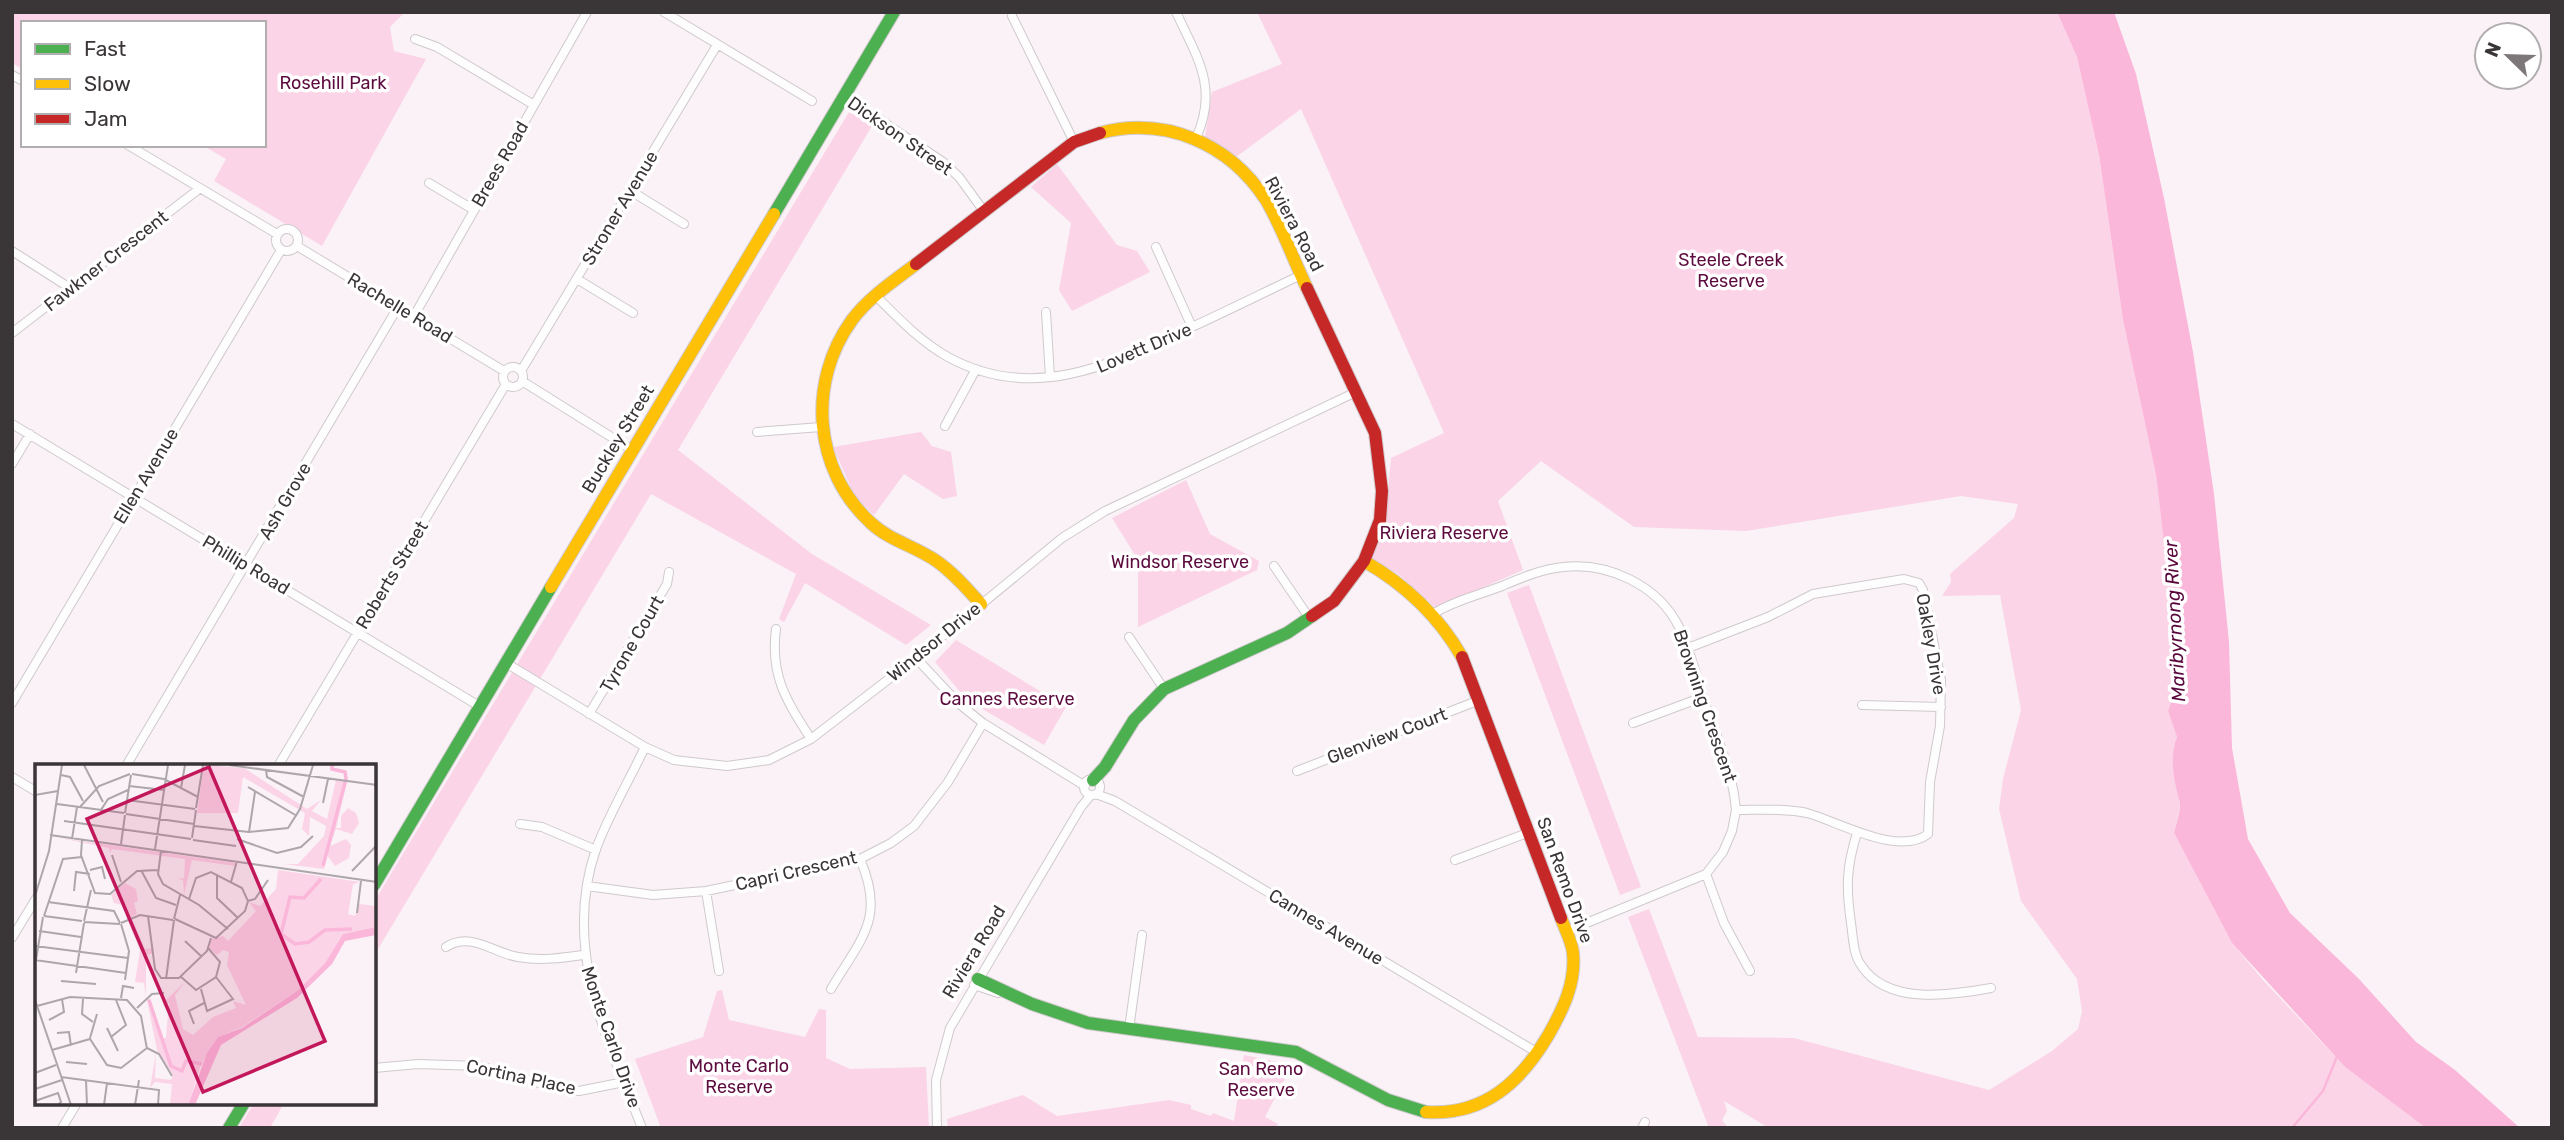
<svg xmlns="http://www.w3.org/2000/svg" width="2564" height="1140" font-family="Rubik,sans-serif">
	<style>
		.green { fill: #fbd4e7 }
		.water { fill: #fbb7da }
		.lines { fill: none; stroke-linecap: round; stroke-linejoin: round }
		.stream { stroke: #fbb7da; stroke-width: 2.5 }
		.street-casing { stroke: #cfc9cc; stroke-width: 10 }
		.fast-casing { stroke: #cfc9cc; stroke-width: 14 }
		.slow-casing { stroke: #cfc9cc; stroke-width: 14 }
		.jam-casing { stroke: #cfc9cc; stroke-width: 14 }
		.street { stroke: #fefdfe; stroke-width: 8 }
		.fast { stroke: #4caf50; stroke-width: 12 }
		.slow { stroke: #ffc107; stroke-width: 12 }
		.jam { stroke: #c62828; stroke-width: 12 }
		.labels { text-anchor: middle; stroke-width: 7; stroke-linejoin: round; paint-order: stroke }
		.park-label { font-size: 18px; fill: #5d0b3f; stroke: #fff }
		.street-label { font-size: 18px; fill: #3a3537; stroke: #fff }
		.water-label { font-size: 19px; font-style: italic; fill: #59063c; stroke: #fff }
		.inset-river { fill: none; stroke: #fbb7da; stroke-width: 3.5 }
		.inset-road { fill: none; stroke: #ada6aa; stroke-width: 2 }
		.view { fill: #c2185b; fill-opacity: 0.15; stroke: #c2185b; stroke-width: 3.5 }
		.inset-edge { fill: none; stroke: #3a3537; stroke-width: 3.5 }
	</style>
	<rect width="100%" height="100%" fill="#faf2f6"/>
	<!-- green -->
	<path class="green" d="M12 12H405L390 27 394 51 426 59 322 246 214 181 226 159 202 145H264V23H23V69L12 63Z
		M1257 12H2057L2077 57 2099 155 2123 320 2156 475 2171 596 2180 615 2172 686 2175 691 2168 711 2177 737C2168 758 2177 779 2179 799 2181 811 2176 822 2174 833L2232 943 2263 980 2345 1067 2426 1128H1769L1724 1101 1727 1111 1722 1120 1728 1128H1709L1628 917 1649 909 1698 1037 1794 1038 1989 1090 2052 1051 2078 1029 2082 1011 2077 979 2021 901 1999 809 2003 779 2021 710 2000 595 1942 596 1951 582 1950 574 2014 518 2018 504 1961 496 1746 531 1634 527 1541 461 1498 501 1523 570 1436 608 1398 574 1372 559 1386 515 1391 458 1444 433 1301 109 1236 157 1205 137 1212 92 1282 64Z
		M852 107 875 121 678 450 812 554 931 625 906 645 805 583 784 622 779 619 796 574 651 494 375 954 374 902Z
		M1057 164 1117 245 1137 251 1150 272 1072 311 1059 290 1071 223 1031 187Z
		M921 432 932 446 951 452 957 496 943 499 904 474 874 515 855 497 833 447Z
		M1186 480 1210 534 1259 561 1257 570 1138 627V560L1112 518Z
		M1529 585 1641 887 1620 895 1507 593Z
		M956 640 1066 707 1044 745 967 700 935 662Z
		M722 990 729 1020 805 1037 819 1009 826 1010V1058L850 1069 926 1067 929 1128H661L635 1059 703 1037 717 991Z
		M1244 1055 1292 1065 1265 1117 1278 1124 1276 1128H948L947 1119 1023 1095 1057 1116 1169 1100 1191 1105V1109L1211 1116 1213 1113 1234 1121Z
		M254 1103H284L270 1128H239Z"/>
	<!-- water -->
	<path class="water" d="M2057 12H2114L2136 74 2164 198 2193 352 2214 494 2229 642 2232 748 2248 839 2290 913 2359 979 2416 1042 2455 1070 2520 1128H2426L2345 1067 2232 943 2174 833C2176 823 2182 809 2179 799 2174 781 2169 756 2177 737L2168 711 2175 691 2172 686 2180 616 2172 609 2156 475 2123 320 2099 155 2077 57Z"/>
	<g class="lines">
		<!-- stream -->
		<path class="stream" d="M2292 1128 2323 1091 2338 1054"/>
		<!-- street casing -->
		<g class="street-casing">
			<path id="street" d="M664 12 812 101
				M1176 12C1197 57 1219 88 1196 138
				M1012 16 1074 142
				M415 39 437 47 534 105
				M12 75 23 81
				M843 95 943 162 959 177 983 210
				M128 145 277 234
				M429 183 474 210
				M631 191 684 224
				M276 240a11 11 0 1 1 22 0a11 11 0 1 1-22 0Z
				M297 246 504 371
				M1156 247 1192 327
				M12 251 70 288
				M577 279 633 313
				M875 295C898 318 920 341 948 357 1030 402 1106 367 1181 332 1221 314 1261 294 1301 275
				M1046 312 1050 377
				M414 316 587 12
				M12 333 199 189
				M503 377a10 10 0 1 1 20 0a10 10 0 1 1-20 0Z
				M521 371 717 45
				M522 381 632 450
				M12 424 479 706
				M945 426 976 369
				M757 432 821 427
				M12 464 30 434
				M1274 566 1310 619
				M1433 614C1453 601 1479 595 1502 586 1521 578 1542 569 1563 567 1608 562 1658 585 1679 627 1690 649 1696 674 1703 698 1714 730 1728 761 1734 794L1736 810 1732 831 1723 852 1706 874 1567 931
				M776 629C770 676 786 700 811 739
				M1129 637 1164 689
				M1688 648 1768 617 1813 594 1904 579 1919 583 1923 590 1941 680 1940 726 1930 782 1928 834C1898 857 1837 821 1807 813 1785 808 1759 810 1736 810
				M916 658 958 703 983 723 1085 786
				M506 663 645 747 674 760 727 766 769 760 811 739 916 658 1062 538 1105 511 1356 392
				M12 703 281 250
				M1862 705 1941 707
				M589 714 667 584 669 572
				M1633 723 1703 697
				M126 766 398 307
				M278 766 506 384
				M1297 771 1477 701
				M12 777 37 792
				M1084 787a8 8 0 1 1 16 0a8 8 0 1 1-16 0Z
				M1096 794 1115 801 1538 1053
				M520 824 542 827 596 850
				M1857 833C1846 868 1846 888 1851 923 1853 936 1853 954 1861 965 1887 1006 1951 995 1991 988
				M1455 860 1530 832
				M1706 874 1724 923 1750 971
				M587 886 653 895 706 891 860 859 891 843 914 826 948 782 983 723
				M706 891 719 971
				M12 938 37 897
				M446 947C471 931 493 953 518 957 540 961 562 958 583 955
				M974 985 998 993
				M831 989C861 938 886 919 860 859
				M1129 1029 1142 935
				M374 1068 418 1064 480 1066 559 1089 579 1091 624 1082
				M62 1128 77 1103
				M642 1128C606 1037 562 947 596 849 609 814 629 781 645 747
				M937 1128 936 1080 950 1028 1081 807 1091 795
				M1642 1128 1645 1122"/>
		</g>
		<!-- fast casing -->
		<g class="fast-casing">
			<path id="fast" d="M774 214 894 12
				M1093 780 1105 767 1134 720 1164 689 1287 633 1312 616
				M374 885 551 587
				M978 979 1032 1004 1088 1023 1296 1052 1388 1100 1426 1112
				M229 1128 244 1103"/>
		</g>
		<!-- slow casing -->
		<g class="slow-casing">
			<path id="slow" d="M1100 133C1165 116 1229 143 1266 200 1282 227 1293 259 1307 288
				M916 264C894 281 869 297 852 320 807 382 813 470 871 523 889 540 914 546 935 560 953 572 967 589 981 604
				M1364 561C1406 585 1438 615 1462 657
				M551 587 774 214
				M1426 1112C1484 1116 1521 1082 1549 1034 1563 1009 1576 983 1573 953 1572 942 1565 929 1561 918"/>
		</g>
		<!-- jam casing -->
		<g class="jam-casing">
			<path id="jam" d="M916 264 1074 142 1100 133
				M1307 288 1375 433 1382 491 1380 520 1364 561 1334 601 1312 616
				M1462 657 1561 918"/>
		</g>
		<!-- street -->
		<use href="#street" class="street"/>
		<!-- fast -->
		<use href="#fast" class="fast"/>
		<!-- slow -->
		<use href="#slow" class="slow"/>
		<!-- jam -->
		<use href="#jam" class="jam"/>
	</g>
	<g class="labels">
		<!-- park labels -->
		<g class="park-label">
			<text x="333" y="89">Rosehill Park</text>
			<text x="1731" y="266">Steele Creek<tspan x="1731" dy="21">Reserve</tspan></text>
			<text x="1444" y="539">Riviera Reserve</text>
			<text x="1180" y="568">Windsor Reserve</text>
			<text x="1007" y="705">Cannes Reserve</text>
			<text x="739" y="1072">Monte Carlo<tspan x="739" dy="21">Reserve</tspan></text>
			<text x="1261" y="1075">San Remo<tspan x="1261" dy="21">Reserve</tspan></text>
		</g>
		<!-- street labels -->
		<g class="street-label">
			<text transform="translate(900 136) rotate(35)" y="6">Dickson Street</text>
			<text transform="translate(500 164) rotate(-60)" y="6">Brees Road</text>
			<text transform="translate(620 208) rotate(-59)" y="6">Stroner Avenue</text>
			<text transform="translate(1294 224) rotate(62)" y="6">Riviera Road</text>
			<text transform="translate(106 261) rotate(-38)" y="6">Fawkner Crescent</text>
			<text transform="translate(400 308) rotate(31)" y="6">Rachelle Road</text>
			<text transform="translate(1144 348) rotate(-23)" y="6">Lovett Drive</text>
			<text transform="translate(618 439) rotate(-59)" y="6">Buckley Street</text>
			<text transform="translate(146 476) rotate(-59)" y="6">Ellen Avenue</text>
			<text transform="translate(285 501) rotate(-60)" y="6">Ash Grove</text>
			<text transform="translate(246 565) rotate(31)" y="6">Phillip Road</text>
			<text transform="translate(392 575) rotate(-59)" y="6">Roberts Street</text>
			<text transform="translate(934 642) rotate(-39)" y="6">Windsor Drive</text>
			<text transform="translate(632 644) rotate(-60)" y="6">Tyrone Court</text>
			<text transform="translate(1931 644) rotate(80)" y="6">Oakley Drive</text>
			<text transform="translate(1705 706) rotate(71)" y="6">Browning Crescent</text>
			<text transform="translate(1387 736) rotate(-21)" y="6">Glenview Court</text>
			<text transform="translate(796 871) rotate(-13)" y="6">Capri Crescent</text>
			<text transform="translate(1565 880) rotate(70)" y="6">San Remo Drive</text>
			<text transform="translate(1326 927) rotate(31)" y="6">Cannes Avenue</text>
			<text transform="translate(974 952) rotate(-59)" y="6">Riviera Road</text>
			<text transform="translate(611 1037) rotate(71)" y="6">Monte Carlo Drive</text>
			<text transform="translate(521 1077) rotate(12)" y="6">Cortina Place</text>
		</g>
		<!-- water labels -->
		<g class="water-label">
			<text transform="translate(2174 621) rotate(-93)" y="7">Maribyrnong River</text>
		</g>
	</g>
	<!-- overview -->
	<g transform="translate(35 764)">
		<rect width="341" height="341" fill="#faf2f6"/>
		<path d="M169 1 209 4 272 45 286 36 277 47 292 55 301 16 312 18 301 64H306V52L313 44 321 49 324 59 317 70 301 65 295 82 311 75 316 81 314 94 300 102 292 91 289 105 249 100H263L289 72 291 62 275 53 274 72 267 65 270 49 208 13 203 49H162ZM25 74 201 99 200 102 157 96 149 131 148 116 143 115 149 114 150 95 77 85 75 89 74 84ZM243 106 325 118 318 120 313 150 320 152 324 140 341 142V163L308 170 290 199 262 227 207 263 183 273 166 301 153 341H135L137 320 120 318 115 324 121 289 120 314 136 316 138 311 122 286 112 236 115 234 126 274H131L134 238 129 243 128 239 150 218 140 231 148 265 158 271 178 253 201 244 198 237 211 241 192 201 194 188 188 186 182 191 174 184 176 175 188 172 193 177 221 147 214 138 225 142 241 125ZM90 119 101 125 103 137 99 139 102 150 92 155 88 141 79 139 76 131ZM97 155 110 185 118 184 119 189 111 191V233L109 219 100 218 105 186 93 157Z" fill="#fbd4e7"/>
		<path d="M341 163V171L310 177 297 200 262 234 186 281 160 341H153L172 289 183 273 207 264 262 227 290 199 308 170Z" fill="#fbb7da"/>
		<path class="inset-river" d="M288 102 311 15 310 8 297 5V1M286 115 269 134 255 133 246 170 260 180 274 178 290 166 317 165M114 236 136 302 147 307 151 297 167 300"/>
		<path class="inset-road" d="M49 1 68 38M194 1 342 21M231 6 232 13 269 33M97 10 129 15 163 33M26 11 35 13 48 37M94 22 129 26M213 23 262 52M146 24 150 1M0 31 23 27M92 36 160 45M288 39 293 15M22 40 89 49M45 43 64 22 95 10M161 44 168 1M66 46 73 35 93 26M90 49 96 11M91 50 159 60M29 57 156 75M159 62 214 68 253 64 265 45 278 1M214 68 220 28M15 71 342 118M157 74 161 46M37 75 42 43M202 75 242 89 266 83 278 72M47 76 46 91 60 129 75 130 102 107 123 106M158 76 201 82M86 80 90 51M120 85 133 1M126 87 123 110 128 120 164 141 193 165M77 91 86 118M55 106 67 103 70 115M106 106 121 134 141 141M317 107 342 81M182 110V134L203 154M196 118 202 97M39 127 41 108 55 110M0 132 14 87 27 1M213 137 220 135 233 116M13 138 79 147 85 159M322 149 326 117M9 152 28 95 47 93M9 152 47 157M113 152 120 205 126 214H144L172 187 176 174M139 155 145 131M140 155 181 174 210 147 213 137 207 124 176 108 161 114 154 135M49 157 56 126M49 158 85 160M86 159 105 151 138 156M86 160 94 187 90 216M4 167 46 173M150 177 166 192M0 182 93 194M0 196 91 209M1 196 8 153M41 209 49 159M145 212 161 226 181 213 185 198 173 184M131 215 139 156M26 217 61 220M166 225 172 247 198 235 181 213M86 234 88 222 99 224M48 235 47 250 58 258M0 236 36 341M2 242 35 233 92 236 106 252 112 285M102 244 117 230 129 229M14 256 29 248 27 235M159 260 154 247 169 239M72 264 83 287M22 269 34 268 36 282M76 273 91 261 81 236M55 274 62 250M112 284 124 290 137 312M17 286 55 275 72 301 86 304 112 284M31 298 52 300M0 309 21 301M26 313 124 326 123 341M51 316 52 341M0 325 27 316M0 337 23 329 26 338 23 341M69 341 72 319M100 341 104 316"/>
		<path class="view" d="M174 3 290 277 168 328 52 55Z"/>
		<rect width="341" height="341" class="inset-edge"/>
	</g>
	<!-- border -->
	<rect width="2564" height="1140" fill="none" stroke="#3a3537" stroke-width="28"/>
	<!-- legend -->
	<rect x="21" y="21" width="245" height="126" fill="#ffffff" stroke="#b0aeaf" stroke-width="2"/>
	<rect x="35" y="44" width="35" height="10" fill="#4caf50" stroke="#b0aeaf" stroke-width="2"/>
	<text x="84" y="56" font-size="21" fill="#3a3537">Fast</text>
	<rect x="35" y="79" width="35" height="10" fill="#ffc107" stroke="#b0aeaf" stroke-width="2"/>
	<text x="84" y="91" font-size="21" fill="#3a3537">Slow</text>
	<rect x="35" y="114" width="35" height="10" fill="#c62828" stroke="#b0aeaf" stroke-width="2"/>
	<text x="84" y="126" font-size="21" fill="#3a3537">Jam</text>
	<!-- north arrow -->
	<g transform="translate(2508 56) rotate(293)"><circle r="33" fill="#ffffff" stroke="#b0aeaf" stroke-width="2"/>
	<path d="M0-5L12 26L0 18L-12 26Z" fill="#7d777a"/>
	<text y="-10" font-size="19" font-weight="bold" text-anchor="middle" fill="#3a3537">N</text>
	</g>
</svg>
